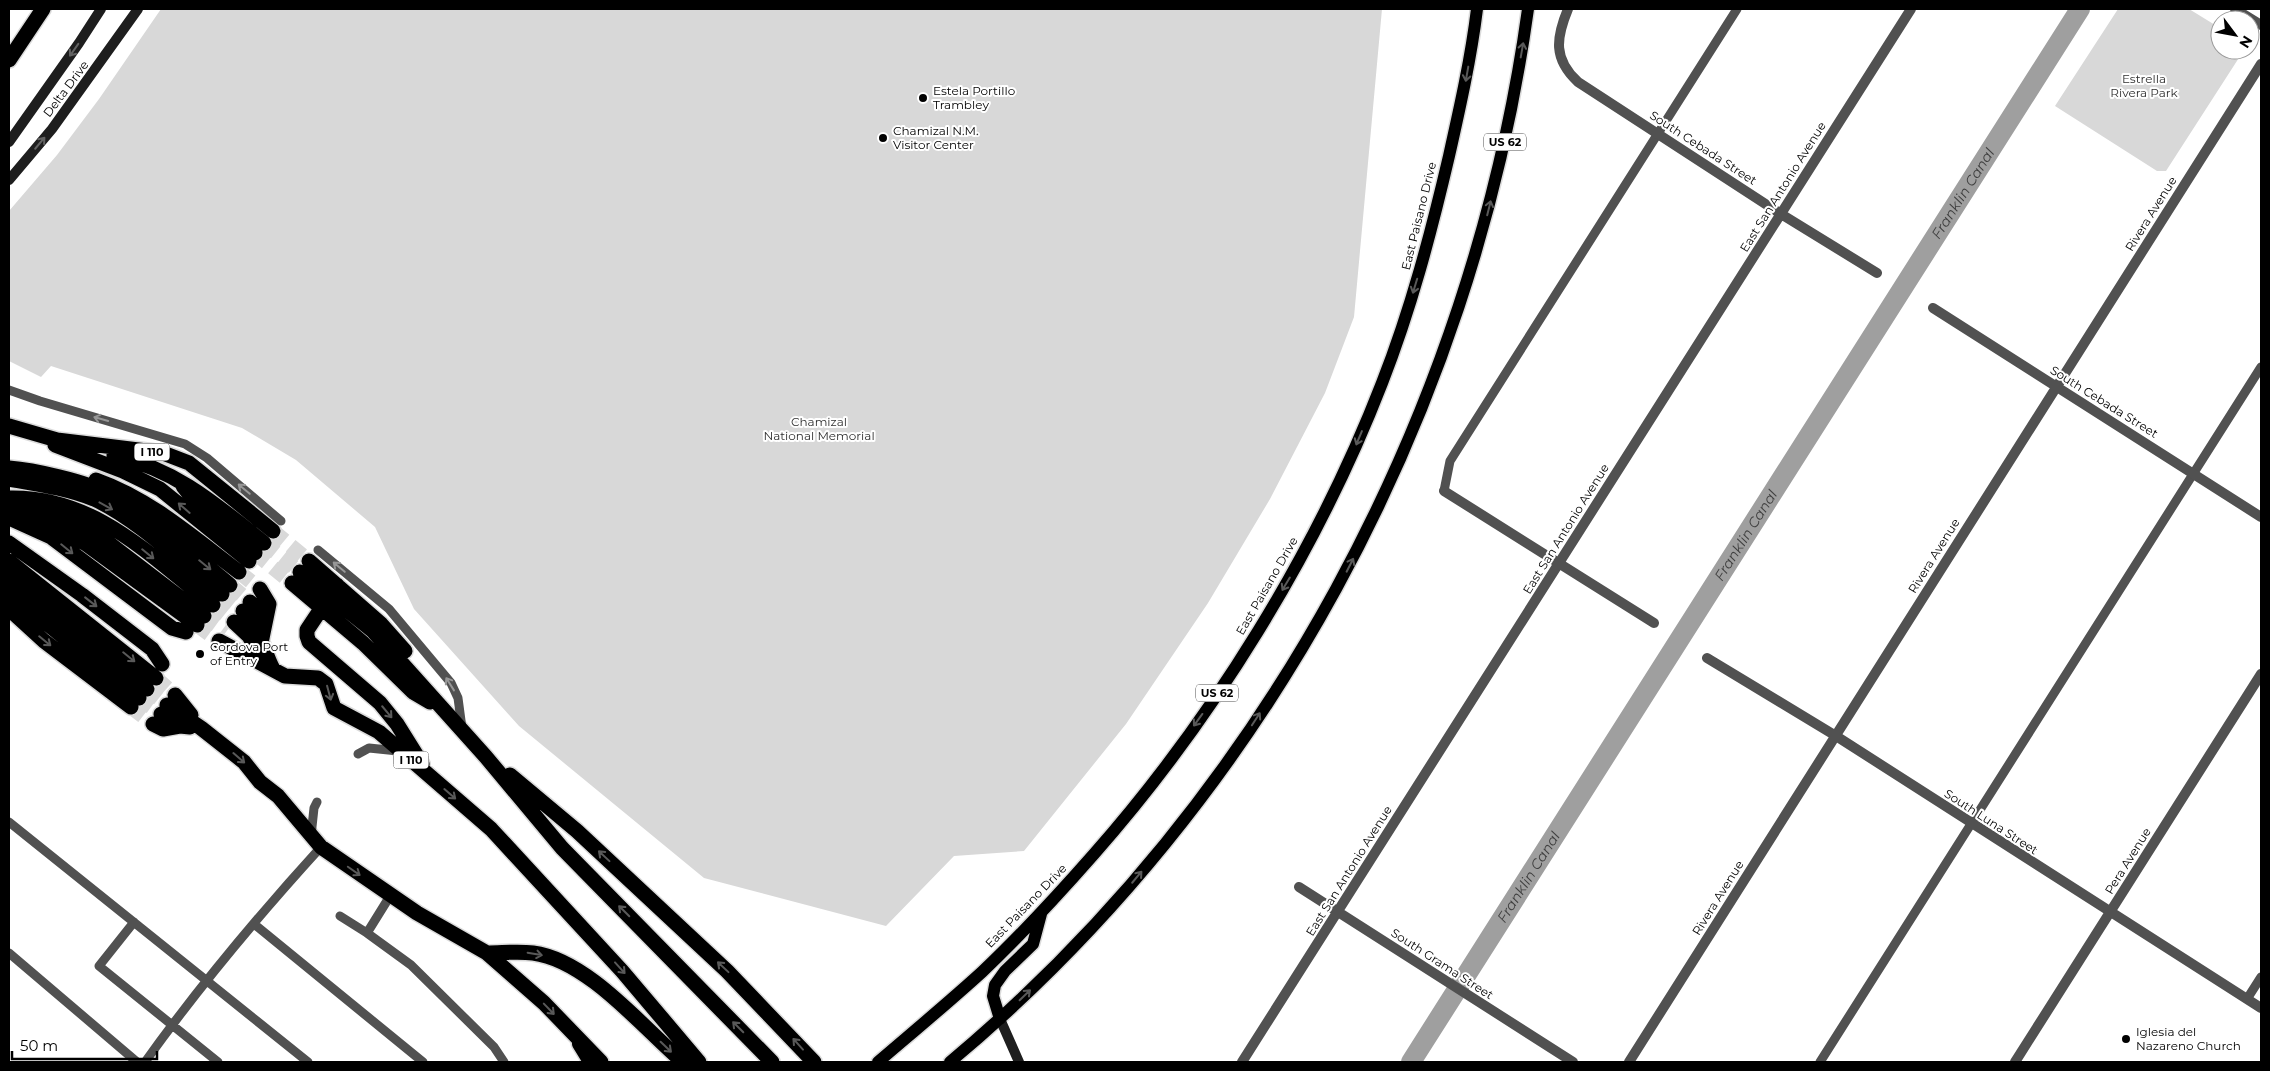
<svg xmlns="http://www.w3.org/2000/svg" width="2270" height="1071" font-family="Montserrat,sans-serif">
	<style>
		.green { fill: #d8d8d8 }
		.lines { fill: none; stroke-linecap: round; stroke-linejoin: round }
		.canal { stroke: #9f9f9f; stroke-width: 20 }
		.motorway-tunnel { stroke: #d9d9d9; stroke-width: 15; stroke-dasharray: 15 8; stroke-linecap: butt }
		.primary-casing { stroke: #dbdbdb; stroke-width: 15 }
		.motorway-casing { stroke: #dbdbdb; stroke-width: 18 }
		.service { stroke: #515151; stroke-width: 9 }
		.minor { stroke: #515151; stroke-width: 10 }
		.secondary { stroke: #1e1e1e; stroke-width: 10 }
		.primary { stroke: #000; stroke-width: 12 }
		.motorway { stroke: #000; stroke-width: 15 }
		.oneway { stroke: #626262 }
		.oneway2 { stroke: #595959 }
		.oneway3 { stroke: #979797 }
		.poi-dot { fill: #000; stroke: #fff; stroke-width: 2 }
		.labels { text-anchor: middle; stroke-width: 4; stroke-linejoin: round; paint-order: stroke }
		.shield { fill: #fff; stroke: #4c4c4c; stroke-width: 1 }
		.shield-label { font-size: 11px; font-weight: bold; fill: #000 }
		.park-label { font-size: 12px; fill: #2f2f2f; stroke: #fff }
		.street-label { font-size: 12px; fill: #000; stroke: #fff }
		.poi-label { font-size: 12px; fill: #000; stroke: #fff; text-anchor: start }
		.water-label { font-size: 14px; font-style: italic; fill: #404040; stroke: #fff }
	</style>
	<rect width="100%" height="100%" fill="#fff"/>
	<!-- green -->
	<path class="green" d="M161 9H1382L1354 317 1325 393 1270 499 1208 603 1126 724 1024 851 954 856 886 926 704 878 519 726 414 609 375 527 296 460 242 428 51 366 41 377 9 361V211L57 155 99 99Z
		M2118 9H2189L2220 28V50H2244L2166 171H2157L2055 106Z"/>
	<g class="lines">
		<!-- canal -->
		<path class="canal" id="s1" d="M1411 1062 2080 9"/>
		<!-- motorway-tunnel -->
		<path class="motorway-tunnel" d="M273 531 309 561
			M264 543 300 572
			M255 553 292 583
			M239 572 260 589
			M230 585 250 602
			M222 594 243 611
			M213 605 234 622
			M204 616 226 632
			M197 625 219 641
			M156 678 175 695
			M147 689 167 705
			M139 698 161 714
			M131 707 153 724"/>
		<!-- primary casing -->
		<g class="primary-casing">
			<path id="primary" d="M1000 1019 993 996 995 985 1005 971 1033 944 1041 914
				M578 1044 589 1062
				M878 1062C913 1032 948 1003 982 972 1021 935 1058 895 1094 854 1213 719 1317 551 1382 383 1411 309 1431 233 1449 156 1460 107 1471 58 1477 9
				M950 1062C1265 799 1472 414 1528 9"/>
		</g>
		<!-- motorway casing -->
		<g class="motorway-casing">
			<path id="motorway" d="M9 60 43 9
				M9 426 57 440 163 453 189 463 273 531
				M55 445 123 471 160 489 249 561
				M114 455C178 471 214 503 264 543
				M9 468C33 470 85 481 106 493 151 516 190 553 230 585
				M9 479C37 484 67 488 94 499 136 518 185 565 222 594
				M96 480C150 499 194 538 239 572
				M183 486 198 505 255 553
				M9 498C95 496 150 556 213 605
				M9 503 86 544 197 625
				M34 508 82 526 102 538 204 616
				M9 518 51 537 172 628 186 632
				M9 543 82 595 152 649 162 664
				M9 561 156 678
				M309 561 381 624 405 651
				M300 572 373 631 486 757 562 848 772 1062
				M9 576 147 689
				M292 583 363 643 413 692 430 702
				M337 585 307 630V636L309 642 380 703 397 724 422 764
				M260 589 269 604 261 643
				M9 593 139 698
				M250 602 257 609 258 630
				M9 609 44 641 131 707
				M243 611C259 625 263 650 273 669
				M234 622 249 636 258 652
				M219 641 285 676 318 678 326 684 334 708 379 732 491 829 622 971 699 1062
				M175 695 191 715
				M167 705 201 728 244 762 260 782 278 796 321 847 417 913 487 953 544 1003 601 1062
				M161 714 180 726 190 727
				M153 724 163 729 180 726
				M510 775 577 831 727 971 814 1062
				M487 953C502 953 518 951 533 953 588 960 643 1028 683 1062"/>
		</g>
		<!-- service -->
		<path class="service" d="M9 390 40 401 185 444 207 458 281 521
			M1444 491 1450 461 1737 9
			M318 550 389 609 451 683 458 698 462 728
			M358 754 369 748 398 751
			M9 822 308 1062
			M311 836 314 808 317 802
			M390 896 367 933 411 965 494 1047 504 1062
			M340 916 367 933
			M134 922 99 966 218 1062
			M254 924 423 1062
			M9 953 137 1062
			M2247 999 2261 977
			M145 1062C198 988 259 915 321 847
			M1820 1062 2261 367"/>
		<!-- minor -->
		<path class="minor" d="M1568 9C1556 38 1553 59 1578 82L1781 214 1877 273
			M2235 9 2261 25
			M1933 308 2261 517
			M1444 491 1654 623
			M1707 658 1836 736 2261 1008
			M1299 887 1573 1062
			M1242 1062 1911 9
			M1629 1062 2261 64
			M2015 1062 2261 674"/>
		<!-- secondary -->
		<path class="secondary" d="M9 142 79 43 101 9
			M9 180 52 129 138 9
			M1000 1019 1019 1062"/>
		<!-- primary -->
		<use href="#primary" class="primary"/>
		<!-- motorway -->
		<use href="#motorway" class="motorway"/>
	</g>
	<!-- one-way arrows -->
	<defs><path id="oneway-shaft" d="M-6 0H5M1.5-3L5.5 0L1.5 3" fill="none" stroke-width="1.6" stroke-linecap="round" stroke-linejoin="round" transform="scale(1.25)"/></defs>
	<g class="oneway">
		<use href="#oneway-shaft" transform="translate(74 50) rotate(125)"/>
		<use href="#oneway-shaft" transform="translate(40 143) rotate(-50)"/>
	</g>
	<g class="oneway2">
		<use href="#oneway-shaft" transform="translate(1522 50) rotate(-80)"/>
		<use href="#oneway-shaft" transform="translate(1467 74) rotate(100)"/>
		<use href="#oneway-shaft" transform="translate(1489 208) rotate(-76)"/>
		<use href="#oneway-shaft" transform="translate(1415 286) rotate(107)"/>
		<use href="#oneway-shaft" transform="translate(1359 438) rotate(113)"/>
		<use href="#oneway-shaft" transform="translate(106 506) rotate(29)"/>
		<use href="#oneway-shaft" transform="translate(184 508) rotate(-139)"/>
		<use href="#oneway-shaft" transform="translate(67 549) rotate(39)"/>
		<use href="#oneway-shaft" transform="translate(148 554) rotate(39)"/>
		<use href="#oneway-shaft" transform="translate(205 565) rotate(39)"/>
		<use href="#oneway-shaft" transform="translate(1350 565) rotate(-63)"/>
		<use href="#oneway-shaft" transform="translate(1286 584) rotate(121)"/>
		<use href="#oneway-shaft" transform="translate(91 602) rotate(38)"/>
		<use href="#oneway-shaft" transform="translate(45 641) rotate(39)"/>
		<use href="#oneway-shaft" transform="translate(129 657) rotate(39)"/>
		<use href="#oneway-shaft" transform="translate(329 693) rotate(75)"/>
		<use href="#oneway-shaft" transform="translate(387 712) rotate(50)"/>
		<use href="#oneway-shaft" transform="translate(1256 719) rotate(-57)"/>
		<use href="#oneway-shaft" transform="translate(1198 720) rotate(126)"/>
		<use href="#oneway-shaft" transform="translate(239 758) rotate(41)"/>
		<use href="#oneway-shaft" transform="translate(450 794) rotate(41)"/>
		<use href="#oneway-shaft" transform="translate(604 856) rotate(-137)"/>
		<use href="#oneway-shaft" transform="translate(354 871) rotate(35)"/>
		<use href="#oneway-shaft" transform="translate(1137 877) rotate(-50)"/>
		<use href="#oneway-shaft" transform="translate(624 911) rotate(-135)"/>
		<use href="#oneway-shaft" transform="translate(535 954) rotate(10)"/>
		<use href="#oneway-shaft" transform="translate(723 967) rotate(-137)"/>
		<use href="#oneway-shaft" transform="translate(620 968) rotate(48)"/>
		<use href="#oneway-shaft" transform="translate(1025 995) rotate(-44)"/>
		<use href="#oneway-shaft" transform="translate(549 1009) rotate(46)"/>
		<use href="#oneway-shaft" transform="translate(738 1027) rotate(-135)"/>
		<use href="#oneway-shaft" transform="translate(798 1044) rotate(-132)"/>
		<use href="#oneway-shaft" transform="translate(666 1047) rotate(44)"/>
	</g>
	<g class="oneway3">
		<use href="#oneway-shaft" transform="translate(101 419) rotate(-164)"/>
		<use href="#oneway-shaft" transform="translate(244 489) rotate(-140)"/>
		<use href="#oneway-shaft" transform="translate(339 567) rotate(-140)"/>
		<use href="#oneway-shaft" transform="translate(450 684) rotate(-122)"/>
	</g>
	<!-- markers -->
	<g class="poi-dot">
		<circle cx="923" cy="98" r="5"/>
		<circle cx="883" cy="138" r="5"/>
		<circle cx="200" cy="654" r="5"/>
		<circle cx="2126" cy="1039" r="5"/>
	</g>
	<g class="labels">
		<!-- shield labels -->
		<g class="shield">
			<rect x="1484" y="133.5" width="42" height="17" rx="4"/>
			<rect x="134.5" y="443.5" width="35" height="17" rx="4"/>
			<rect x="1196" y="684.5" width="42" height="17" rx="4"/>
			<rect x="393.5" y="751.5" width="35" height="17" rx="4"/>
		</g>
		<g class="shield-label">
			<text x="1505" y="146">US 62</text>
			<text x="152" y="456">I 110</text>
			<text x="1217" y="697">US 62</text>
			<text x="411" y="764">I 110</text>
		</g>
		<!-- park labels -->
		<g class="park-label">
			<text x="2144" y="83">Estrella<tspan x="2144" dy="14">Rivera Park</tspan></text>
			<text x="819" y="426">Chamizal<tspan x="819" dy="14">National Memorial</tspan></text>
		</g>
		<!-- street labels -->
		<g class="street-label">
			<text transform="translate(66 89) rotate(-53)" y="4">Delta Drive</text>
			<text transform="translate(1703 148) rotate(33)" y="4">South Cebada Street</text>
			<text transform="translate(1783 187) rotate(-58)" y="4">East San Antonio Avenue</text>
			<text transform="translate(2151 214) rotate(-58)" y="4">Rivera Avenue</text>
			<text transform="translate(1419 216) rotate(-76)" y="4">East Paisano Drive</text>
			<text transform="translate(2104 402) rotate(32)" y="4">South Cebada Street</text>
			<text transform="translate(1566 529) rotate(-58)" y="4">East San Antonio Avenue</text>
			<text transform="translate(1934 556) rotate(-58)" y="4">Rivera Avenue</text>
			<text transform="translate(1267 586) rotate(-60)" y="4">East Paisano Drive</text>
			<text transform="translate(1991 822) rotate(33)" y="4">South Luna Street</text>
			<text transform="translate(2128 861) rotate(-58)" y="4">Pera Avenue</text>
			<text transform="translate(1349 871) rotate(-58)" y="4">East San Antonio Avenue</text>
			<text transform="translate(1718 898) rotate(-58)" y="4">Rivera Avenue</text>
			<text transform="translate(1026 906) rotate(-46)" y="4">East Paisano Drive</text>
			<text transform="translate(1442 964) rotate(33)" y="4">South Grama Street</text>
		</g>
		<!-- poi labels -->
		<g class="poi-label">
			<text x="933" y="95">Estela Portillo<tspan x="933" dy="14">Trambley</tspan></text>
			<text x="893" y="135">Chamizal N.M.<tspan x="893" dy="14">Visitor Center</tspan></text>
			<text x="210" y="651">Cordova Port<tspan x="210" dy="14">of Entry</tspan></text>
			<text x="2136" y="1036">Iglesia del<tspan x="2136" dy="14">Nazareno Church</tspan></text>
		</g>
		<!-- water labels -->
		<g class="water-label">
			<text dy="5" stroke="none"><textPath href="#s1" startOffset="1029">Franklin Canal</textPath></text>
			<text dy="5" stroke="none"><textPath href="#s1" startOffset="624">Franklin Canal</textPath></text>
			<text dy="5" stroke="none"><textPath href="#s1" startOffset="219">Franklin Canal</textPath></text>
		</g>
	</g>
	<!-- border -->
	<rect width="2270" height="1071" fill="none" stroke="#000000" stroke-width="20"/>
	<!-- north arrow -->
	<g transform="translate(2235 35) rotate(122)"><circle r="24" fill="#ffffff" stroke="#999999"/>
	<path d="M0-4L9 19L0 12L-9 19Z" fill="#000000"/>
	<text y="-8" font-size="14" font-weight="bold" text-anchor="middle" fill="#000000">N</text>
	</g>
	<!-- scale -->
	<path d="M12 1051v8h145v-8" fill="none" stroke="#000000" stroke-width="2.5"/>
	<text x="20" y="1051" font-size="15" fill="#000000" stroke="#ffffff" stroke-width="4" paint-order="stroke">50 m</text>
</svg>
